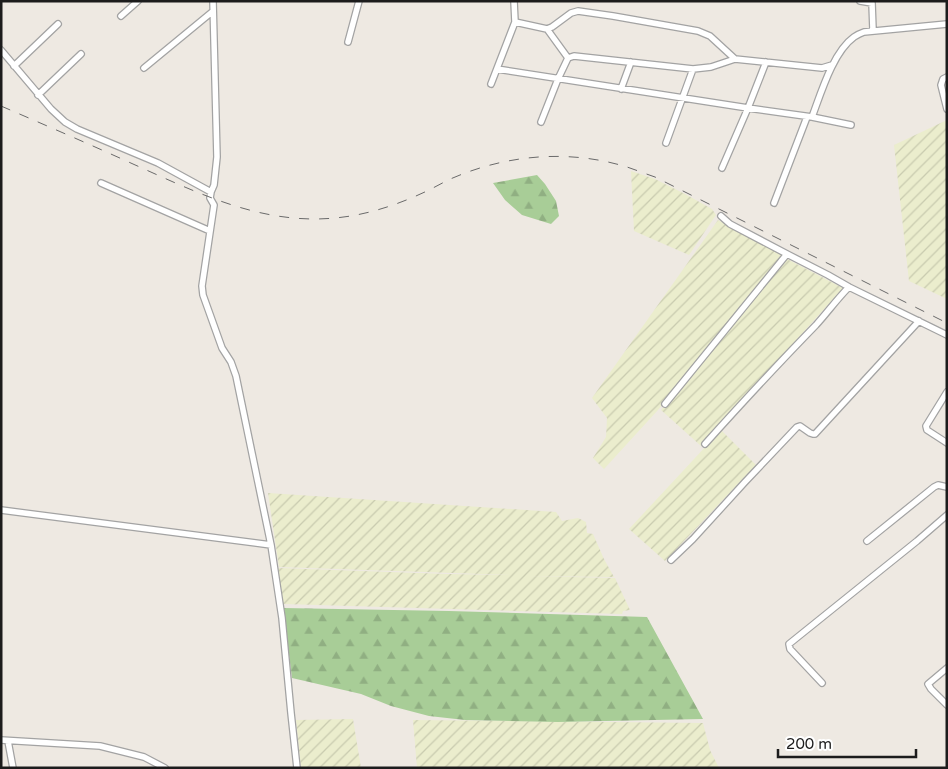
<svg xmlns="http://www.w3.org/2000/svg" width="948" height="769" font-family="'Varela Round',sans-serif">
	<style>
		.farmland { fill: url(#farmland-furrows) }
		.forest { fill: url(#forest-firs) }
		.lines { fill: none; stroke-linecap: round; stroke-linejoin: round }
		.minor-casing { stroke: #a3a3a3; stroke-width: 8 }
		.minor { stroke: #fff; stroke-width: 5.5 }
		.rail { stroke: #6a6a6a; stroke-width: 1; stroke-dasharray: 10 10; stroke-linecap: butt }
	</style>
	<defs>
		<pattern id="farmland-furrows" width="10" height="10" patternUnits="userSpaceOnUse" patternTransform="scale(1.25)"><rect width="10" height="10" fill="#ebedcd"/><path d="M-1 1l2-2M0 10L10 0M9 11l2-2" fill="none" stroke="#c9cbaf"/></pattern>
		<pattern id="forest-firs" width="22" height="20" patternUnits="userSpaceOnUse" patternTransform="scale(1.25)"><rect width="22" height="20" fill="#a8cd97"/><path d="M5 1l3.5 6h-7zM16 11l3.5 6h-7z" fill="#90af82"/></pattern>
	</defs>
	<rect width="100%" height="100%" fill="#eee9e2"/>
	<!-- farmland -->
	<path class="farmland" d="M947 120V299L909 281 894 145Z
		M631 171 655 179 685 194 712 209 716 215 689 255 634 231Z
		M718 220 782 255 658 410 604 469 593 458 606 437 607 418 592 398Z
		M787 259 843 288 701 446 661 410Z
		M721 430 756 465 665 561 629 529Z
		M268 493 556 512 562 521 578 518 586 522 587 533 593 534 604 559 614 577 527 576 615 578 630 610 623 611 622 614 283 604 278 568 447 574 511 575 279 567Z
		M353 719 361 768H301L296 720Z
		M413 720 703 723 710 750 719 768H417Z"/>
	<!-- forest -->
	<path class="forest" d="M537 175 545 184 556 201 559 216 551 224 522 215 505 200 493 183Z
		M283 608 449 611 647 617 703 719 558 722 465 720 429 716 391 706 361 694 292 678Z"/>
	<g class="lines">
		<!-- minor casing -->
		<g class="minor-casing">
			<path id="minor" d="M213 1 217 157 214 185 211 192 210 198 214 205 202 286 203 295 222 348 231 362 236 376 271 545 282 618 291 713 297 768
				M860 1 872 3 873 30
				M121 16 138 1
				M515 22 547 29 552 27 571 13 578 11 613 16 698 31 710 36 735 59
				M547 29 568 58
				M348 42 359 1
				M1 50 51 109 65 122 77 129 158 163 211 192
				M14 66 58 24
				M144 68 212 12
				M497 69 748 108 812 117 851 125
				M947 77 943 79 941 85 947 109
				M491 84 515 22 514 1
				M621 89 631 62
				M38 95 81 54
				M812 117C821 93 833 52 854 37 857 35 861 33 864 32L947 24
				M541 122 558 79 568 58 574 56 693 69 711 67 735 59 822 68 832 65
				M666 143 693 69
				M722 168 748 108 766 62
				M101 183 210 231
				M774 203 807 117
				M721 216 730 224 787 254 828 275 849 287 947 335
				M947 392 926 426 927 430 947 443
				M665 404 787 254
				M705 444C741 404 778 364 816 325 827 313 837 299 849 287
				M1 510 271 545
				M867 541 934 487 938 485 947 487
				M671 560 693 539 745 482 797 427 800 426 810 433 813 434H815L919 321
				M947 668 928 684 931 689 947 705
				M822 683 790 649 789 644 917 541 947 515
				M1 740 100 746 144 757 165 768
				M8 741 13 768"/>
		</g>
		<!-- minor -->
		<use href="#minor" class="minor"/>
		<!-- rail -->
		<path class="rail" d="M1 106C45 125 89 144 133 164 198 193 261 225 335 218 368 215 400 204 429 190 439 185 449 179 460 175 513 154 572 150 627 167 636 170 646 174 655 177L947 323"/>
	</g>
	<!-- border -->
	<rect width="948" height="769" fill="none" stroke="#1c1c1c" stroke-width="5"/>
	<!-- scale -->
	<path d="M778 749v8h138v-8" fill="none" stroke="#1c1c1c" stroke-width="2.5"/>
	<text x="786" y="749" font-size="15" fill="#1c1c1c" stroke="#ffffff" stroke-width="4" paint-order="stroke">200 m</text>
</svg>
